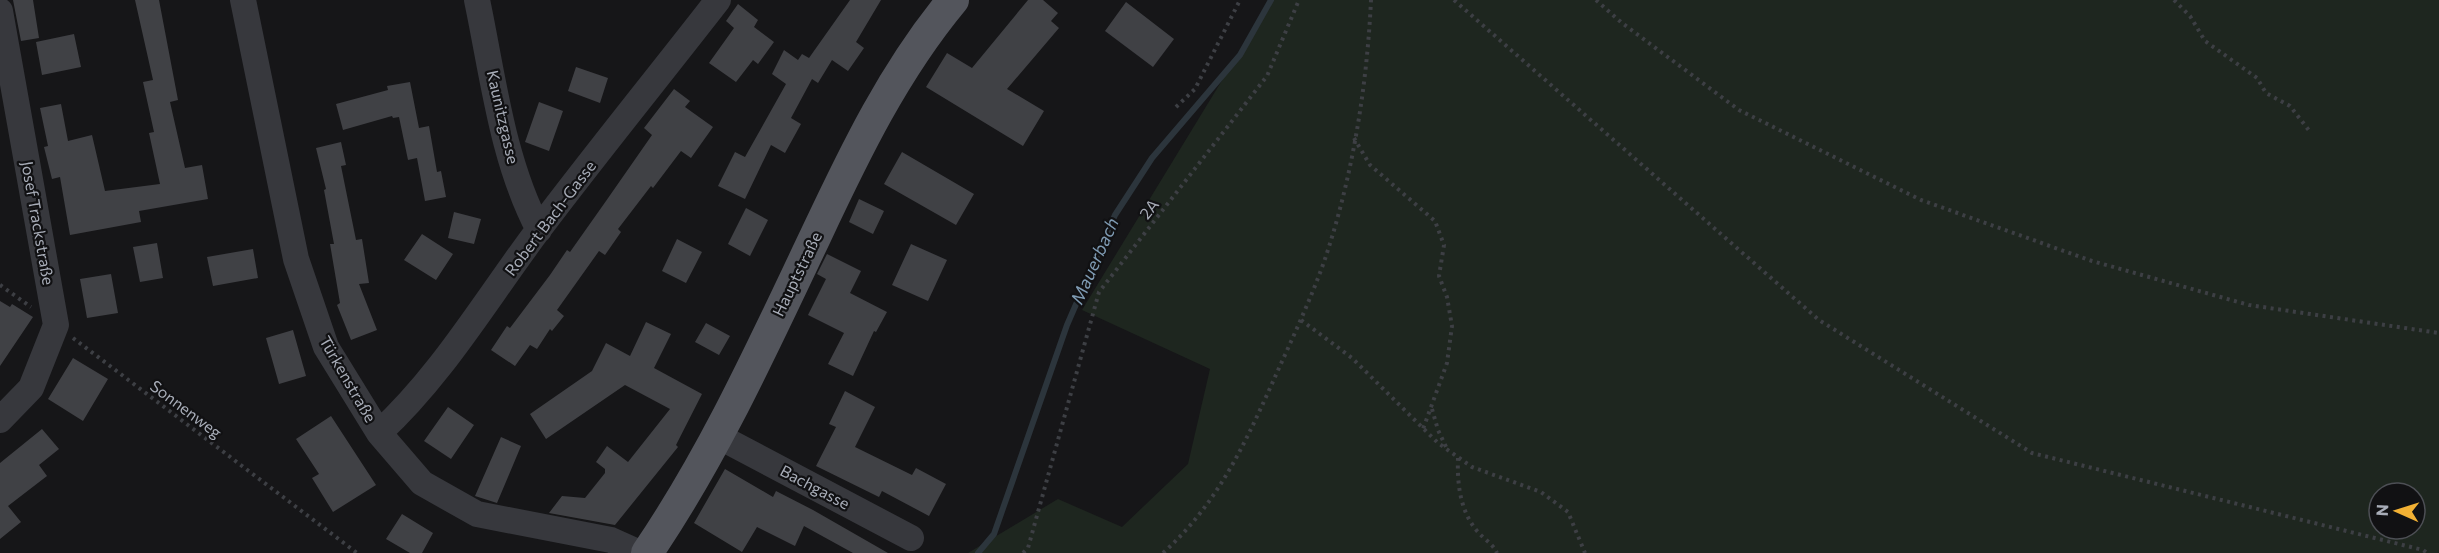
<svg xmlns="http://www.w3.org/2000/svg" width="2439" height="553" font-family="Commissioner,sans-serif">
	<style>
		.green { fill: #1e261f; fill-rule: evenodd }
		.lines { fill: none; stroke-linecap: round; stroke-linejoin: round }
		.stream { stroke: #2c353c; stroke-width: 6 }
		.building { fill: #404145 }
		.path { stroke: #3d3f44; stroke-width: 4; stroke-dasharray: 3 4.5; stroke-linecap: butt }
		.minor { stroke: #37383d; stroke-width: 26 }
		.major { stroke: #53555c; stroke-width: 32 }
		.labels { text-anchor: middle; stroke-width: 4.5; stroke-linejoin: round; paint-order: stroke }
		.street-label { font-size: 16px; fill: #a8adb8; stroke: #111113 }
		.water-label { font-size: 18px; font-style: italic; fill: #7f9bb3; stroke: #111113 }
	</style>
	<rect width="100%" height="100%" fill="#161618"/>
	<!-- green -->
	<path class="green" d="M1271 0H2439V553H968L1058 499 1122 527 1188 464 1210 369 1082 310ZM2379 493H2415V529H2379Z"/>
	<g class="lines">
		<!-- stream -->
		<path class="stream" d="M978 553 994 534 1067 325 1115 215 1152 158 1240 55 1271 0"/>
	</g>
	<!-- building -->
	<path class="building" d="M13 0H33L39 38 21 41Z
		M135 0H159L178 100 170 102 185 168 202 165 208 199 139 211 141 222 70 235 60 177 52 179 44 147 48 146 40 108 61 104 68 141 92 135 105 191 160 184 149 133 154 132 143 82 153 80Z
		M850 0H881L856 42 864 48 848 71 832 60 818 83 812 79 791 118 801 124 785 153 771 145 745 199 718 186 735 152 745 157 786 84 772 74 784 50 798 60 802 54 809 58Z
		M1028 0H1043L1058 13 1051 21 1059 28 1007 89 1044 111 1023 146 926 87 947 53 972 68Z
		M1126 2 1174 39 1153 67 1105 31Z
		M738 4 758 20 754 27 774 42 758 64 753 60 736 82 709 63 734 28 726 21Z
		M74 34 81 67 42 75 36 42Z
		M576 67 608 78 600 103 568 91Z
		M410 82 419 128 429 126 437 172 441 171 446 197 425 201 417 158 408 160 399 117 393 118 392 116 343 130 336 104 388 90 387 86Z
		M674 89 690 101 685 107 713 127 691 158 681 151 653 188 651 186 618 229 621 232 605 255 599 251 557 310 564 316 552 331 550 329 537 349 530 345 515 366 491 350 507 326 510 328 550 275 567 250 570 252 606 201 652 135 644 128Z
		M539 102 563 111 549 151 525 142Z
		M341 142 346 165 341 166 356 240 362 239 369 283 359 284 377 330 351 340 337 305 340 303 330 244H334L324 190 326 189 316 148Z
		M902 152 974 194 956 225 884 184Z
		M859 199 884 211 873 234 849 222Z
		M746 208 768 220 750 256 728 244Z
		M454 212 481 219 474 244 448 238Z
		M422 234 453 254 436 280 404 260Z
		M677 239 702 252 686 283 662 271Z
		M157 243 163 278 140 282 133 247Z
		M911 244 947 260 928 301 892 285Z
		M253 249 258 278 213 286 207 257Z
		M827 254 861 271 850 293 887 312 876 332 874 331 853 376 828 364 844 333 808 315 826 279 817 274Z
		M111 274 118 313 87 318 80 279Z
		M0 301 10 307 12 304 33 317 0 366Z
		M646 322 671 334 654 368 702 394 676 445 678 447 615 525 549 513 562 496 585 498 605 473V469L596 462 607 446 628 462 670 409 625 385 546 439 530 414 592 371 606 343 630 356Z
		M706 323 730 336 719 355 695 342Z
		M293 330 306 376 279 384 266 338Z
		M73 358 108 379 83 421 48 399Z
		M845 391 875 407 855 447 912 475 916 468 946 484 929 516 882 491 879 497 816 466 836 427 829 424Z
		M448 407 474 425 451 459 424 441Z
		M331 416 376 485 333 512 312 478 319 474 296 439Z
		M42 429 59 449 39 465 47 476 8 506 21 522 0 539V463Z
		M501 437 521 446 497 503 475 496Z
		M725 469 773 497 776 491 813 510 888 553H853L804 526 795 546 757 527 742 552 694 523Z
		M402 514 433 533 422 553H410L386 539Z"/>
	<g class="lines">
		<!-- path -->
		<path class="path" d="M1454 0 1819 320 2032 453 2423 550 2427 553
			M1596 0 1622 23 1739 110 1921 200 2092 261 2249 305 2439 333
			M2174 0 2190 16 2205 41 2257 78 2266 93 2290 106 2311 133
			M1176 107 1195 89 1240 0
			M1354 138 1370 165 1435 221 1444 245 1439 276 1447 297 1452 326 1447 363 1423 429
			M0 285 31 307
			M1301 320 1352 358 1438 443 1472 467 1541 492 1568 512 1585 553
			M73 338 357 553
			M1432 409 1438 430 1447 449
			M1458 458C1457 483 1460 512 1478 532 1484 539 1493 544 1497 553
			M1023 553 1028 548 1099 292 1267 76 1299 0
			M1163 553C1216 505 1242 450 1271 386 1290 343 1311 300 1326 256 1353 174 1367 85 1371 0"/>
		<!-- minor -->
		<path class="minor" d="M243 0 296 259 326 347 379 433 422 483 477 514 611 540 640 553
			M477 0C493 76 502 160 539 230
			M0 11 56 325 31 388 0 420
			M379 433C443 374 487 298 539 229 597 152 659 76 718 0
			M718 436 911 538"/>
		<!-- major -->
		<path class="major" d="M647 553C715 453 764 344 816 235 855 152 894 71 953 0"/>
	</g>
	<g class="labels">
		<!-- street labels -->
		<g class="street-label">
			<text transform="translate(503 117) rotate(77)" y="6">Kaunitzgasse</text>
			<text transform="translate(1149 209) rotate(-52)" y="6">2A</text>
			<text transform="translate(550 218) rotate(-53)" y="6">Robert Bach-Gasse</text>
			<text transform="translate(38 223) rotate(80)" y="6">Josef Trackstraße</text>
			<text transform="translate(797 274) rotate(-64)" y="6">Hauptstraße</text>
			<text transform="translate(348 379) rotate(60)" y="6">Türkenstraße</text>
			<text transform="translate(186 409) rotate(37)" y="6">Sonnenweg</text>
			<text transform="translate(815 487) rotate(28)" y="6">Bachgasse</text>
		</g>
		<!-- water labels -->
		<g class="water-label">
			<text transform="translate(1095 261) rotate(-66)" y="6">Mauerbach</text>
		</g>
	</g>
	<!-- north arrow -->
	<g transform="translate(2397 511) rotate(273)"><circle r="28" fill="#111113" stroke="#4d4f55" stroke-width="1.5"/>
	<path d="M0-4.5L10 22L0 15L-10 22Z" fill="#f2b134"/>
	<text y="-9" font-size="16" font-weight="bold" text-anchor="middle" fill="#a8adb8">N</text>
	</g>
</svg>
